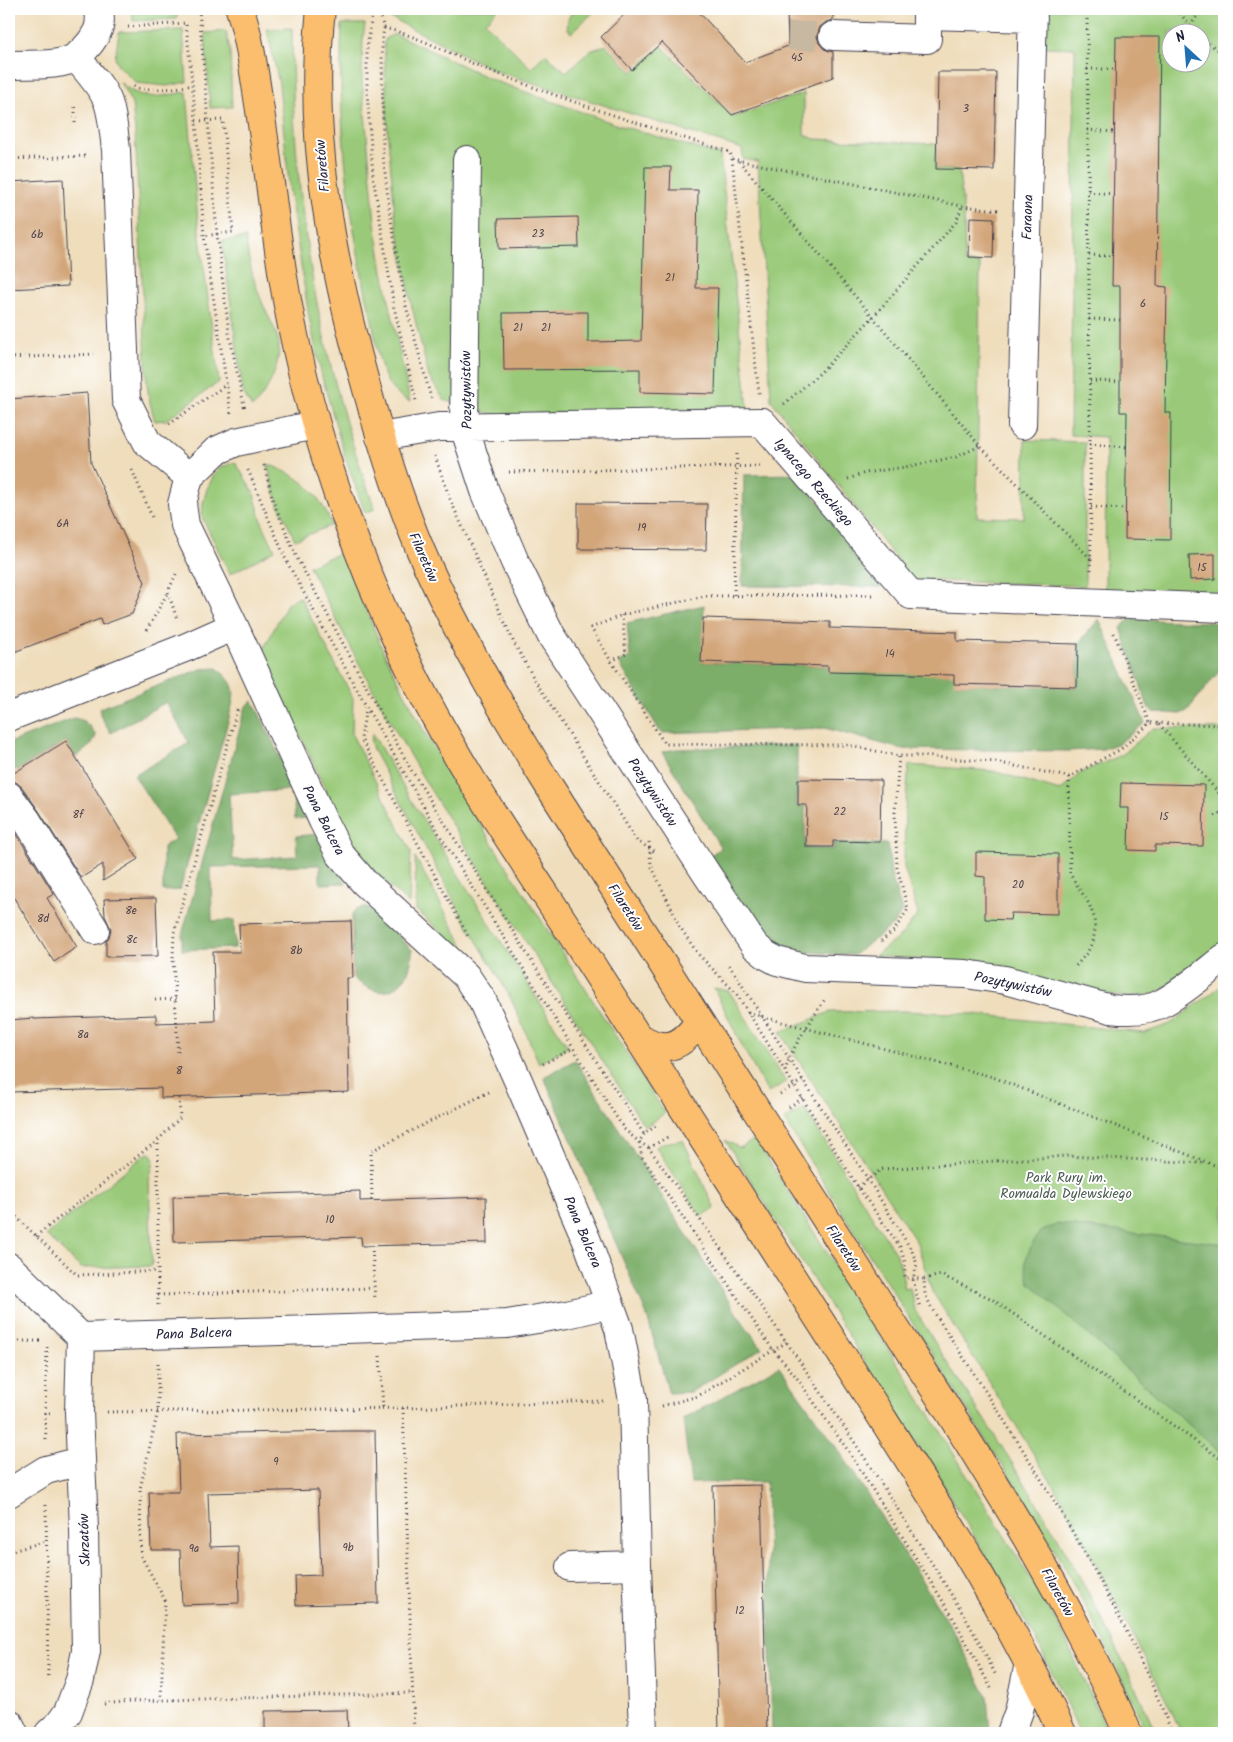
<svg xmlns="http://www.w3.org/2000/svg" width="1233" height="1742" font-family="Kalam,sans-serif">
	<style>
		.green { fill: #9aca79; stroke: #5e765a; fill-rule: evenodd }
		.forest { fill: #7bae69; stroke: #4e6852 }
		.building { fill: #d3a67a }
		.lines { fill: none; stroke-linecap: round; stroke-linejoin: round }
		.minor-tunnel { stroke: #c6b8a1; stroke-width: 28; stroke-dasharray: 28 14; stroke-linecap: butt }
		.minor-casing { stroke: #413e4e; stroke-width: 30 }
		.major-casing { stroke: #413e4e; stroke-width: 30 }
		.path { stroke: #413e4e; stroke-width: 3; stroke-dasharray: 1 4; stroke-linecap: butt }
		.minor { stroke: #fff; stroke-width: 28 }
		.major { stroke: #fbbe6e; stroke-width: 28 }
		.labels { text-anchor: middle; stroke-width: 4; stroke-linejoin: round; paint-order: stroke }
		.number-label { font-size: 11px; fill: #4e434b }
		.street-label { font-size: 14px; fill: #22223b; stroke: #fff }
		.park-label { font-size: 14px; fill: #4c5d51; stroke: #fff }
	</style>
	<rect width="100%" height="100%" fill="#fff"/>
	<filter id="ink" filterUnits="userSpaceOnUse"><feTurbulence type="fractalNoise" baseFrequency=".02" numOctaves="2"/><feDisplacementMap in="SourceGraphic" scale="10" xChannelSelector="R" yChannelSelector="G"/><feConvolveMatrix kernelMatrix="1 2 1 2 8 2 1 2 1" color-interpolation-filters="sRGB"/></filter>
	<filter id="wash" filterUnits="userSpaceOnUse"><feTurbulence type="fractalNoise" baseFrequency=".0096" numOctaves="4" result="noise"/><feDisplacementMap in="SourceGraphic" scale="20" xChannelSelector="R" yChannelSelector="G"/><feGaussianBlur stdDeviation="1.12" result="paint"/><feColorMatrix in="noise" values="0 0 0 0 0 0 0 0 0 0 0 0 0 0 0 0 0 1.4 0 .05"/><feComposite in="paint" operator="in"/></filter>
	<g filter="url(#wash)">
		<rect width="100%" height="100%" fill="#efddbb"/>
		<!-- green -->
		<path class="green" d="M132 9H177V19L133 21Z
			M389 9H498L485 22 531 68 545 54 566 72 590 51 606 45 632 72 662 46 733 117 804 93V134L814 139 937 144 936 169 959 170 964 217 965 263 980 264 977 517 1024 518 1025 440 1085 442V586L913 580 771 400 758 162 743 159 742 149 496 71 387 16Z
			M575 9H597L571 33C564 25 568 16 575 9Z
			M1045 9H1224V596L1105 591 1106 437 1070 435 1075 48 1043 47ZM1170 32H1200V62H1170Z
			M342 24H365L363 39 362 81 375 223 383 271 410 402C401 397 393 392 388 383 378 364 376 340 372 320 349 224 337 123 342 24Z
			M292 28C291 193 317 354 375 509L365 513 345 457 321 373 309 317 290 194 279 84 267 29Z
			M183 30 187 82 167 86 136 83 118 65 115 58 119 32Z
			M226 31 230 51 232 107 210 108 205 33Z
			M395 34 495 81 618 125 720 155 748 408 495 415 444 400 429 377 411 303 395 215 388 137 384 43 386 38Z
			M120 82C143 103 158 96 187 92L198 222 219 382 166 420 155 421 150 403 147 384 135 131 132 104Z
			M246 238C248 263 255 286 265 309 270 321 278 332 279 345 279 370 268 391 252 408L243 392 222 241Z
			M235 462 253 491 263 525 275 550 230 574 202 517 203 503 207 489 214 475 220 468Z
			M267 464C303 477 317 490 332 525L295 540 278 503Z
			M342 552 384 653 424 731 495 848 665 1113 645 1127C570 1010 494 894 422 776 381 708 345 637 309 566Z
			M300 597 353 698 352 735 411 851 409 904C387 884 366 866 349 841L262 652 288 602Z
			M1153 728 1224 729V943L1186 974 1155 994 1127 997 1100 994 966 963 875 956 903 934 918 914 904 867 905 811 909 765 993 771 1060 791 1082 772 1122 755Z
			M372 733 411 800 568 1047 539 1063 512 1001 494 969 470 930 373 750 371 742Z
			M415 857 469 956 416 910Z
			M1224 984V1733H1181L1170 1707 1061 1498 932 1291 917 1243 780 1032 830 1012 902 1011 974 1014 1144 1033 1170 1024Z
			M714 988 729 991 786 1082 768 1093 743 1048Z
			M804 1108 895 1253 900 1264 905 1289 910 1288 915 1310C964 1392 1020 1470 1067 1554 1099 1611 1130 1673 1156 1733H1147C1115 1661 1079 1591 1039 1523L784 1120Z
			M755 1139 930 1415 1058 1623 1108 1733H1080L1036 1639 956 1506 725 1140 740 1148Z
			M683 1140 715 1209 701 1216 656 1147 663 1143Z
			M149 1153 152 1155 154 1161 149 1180 152 1266 81 1268 46 1235 143 1156Z"/>
		<!-- forest -->
		<path class="forest" d="M797 474 884 585 879 587 742 586 744 475Z
			M704 605 702 662 828 666 954 675 955 684 1077 687 1078 644 1099 619 1145 723 1119 743 1103 749 1067 751 901 749 825 728 661 733 619 663 630 657 627 623Z
			M1131 619 1224 623V665L1187 711 1180 714 1153 712 1148 707 1121 628 1125 623Z
			M217 668C239 687 235 692 229 718L180 890 163 891V847L175 839 134 775 189 743 166 702 111 733 100 715V708L201 669Z
			M253 701 310 818 295 819 293 790 229 794 233 860 297 856 296 836 319 834 334 865 346 883 320 884V865L211 867 212 921 234 920 235 948 182 950V935L194 892 246 706Z
			M74 718C86 720 90 726 96 736L91 745 76 757 66 741 18 770 9 767V743Z
			M797 745V806H805V848L834 849V843L888 844 891 875 902 911 894 924 854 955 805 952 779 944 757 932 703 860 721 848 662 752 676 749Z
			M365 907 376 912 412 950C413 972 398 998 373 990 365 987 359 982 353 978L352 914 356 909Z
			M575 1060 737 1314 762 1348 691 1392 669 1393 646 1313 544 1077Z
			M1058 1224 1224 1244V1456L1029 1282 1025 1262 1031 1246 1040 1232Z
			M779 1366 846 1461 953 1630 987 1696 990 1733H772L766 1482 691 1483 683 1419Z"/>
		<g id="blocks">
			<!-- building -->
			<path class="building" d="M630 9H696L745 62 788 46 787 9H833V20L826 22 820 27 817 36 819 43 824 49 833 52V77L732 115 662 42 632 70 601 37Z
				M1116 37H1160L1157 286 1167 287 1165 413H1171L1170 540 1125 539 1127 412H1120V286H1112Z
				M938 72H996L994 170 936 169Z
				M645 167H671L670 190H698L696 288H718L715 394 640 392V369L504 370 503 313 588 312V342L641 341Z
				M63 179 68 286 9 289V182Z
				M578 217 579 247 499 249 498 219Z
				M970 217 994 218 993 258 969 257Z
				M87 393 91 463 145 582 132 614 102 625 100 619 9 654V399Z
				M578 503 707 504 706 550 578 549Z
				M1215 554V579L1190 580 1189 555Z
				M703 618 830 622V628L957 632V641L1078 644 1077 687 954 684V675L828 672V666L701 662Z
				M66 741 138 859 103 881V864L81 878 39 811 22 787 16 782 9 781V776Z
				M798 779 881 780 880 842 833 841V847H806L807 805H798Z
				M1121 783 1204 785 1203 846 1155 845V851L1128 850 1129 808H1120Z
				M9 822 54 894 47 898 77 947 54 962 9 890Z
				M976 852 1058 854V914L1011 913 1010 920 985 919V877L976 876Z
				M156 898 158 956 106 957V941L109 937 111 929 105 916 104 899Z
				M351 921 353 978H347L349 1092 161 1098V1088L9 1092V1020L34 1018V1019L156 1015V1023L215 1021 213 952H240L239 924Z
				M360 1191V1201L486 1197 487 1243 362 1246 361 1237 174 1242 173 1197Z
				M345 1431H375L378 1603 296 1605 295 1576 321 1575 318 1490 208 1493 210 1547 238 1546 239 1603 182 1605 180 1550H151L149 1492H179L177 1434Z
				M761 1485 767 1733H719L713 1486Z
				M347 1710 348 1733H265V1711Z"/>
		</g>
	</g>
	<g filter="url(#ink)">
		<use href="#blocks" fill-opacity="0" stroke="#413e4e" stroke-width="1"/>
		<g class="lines">
			<!-- minor-tunnel -->
			<path class="minor-tunnel" d="M788 36H833"/>
			<!-- minor casing -->
			<g class="minor-casing">
				<path id="minor" d="M927 15 1033 18
					M833 36 927 39V9
					M76 57C87 71 102 86 108 102 113 117 114 134 116 150L126 400 147 442 189 477
					M9 65C26 64 47 66 63 62 77 60 91 44 97 32 101 24 100 16 99 9
					M467 160 464 427 485 491 515 562 551 635 708 876 755 946 766 955 777 961 805 968 966 974 1005 980 1111 1009C1128 1011 1149 1011 1164 1002 1184 991 1206 972 1224 958
					M315 425 236 442 216 451 189 477 182 504 185 525 234 626 323 821 340 854 364 882 466 976 482 1000 517 1078 587 1241 619 1329 633 1400 637 1565 570 1567
					M1022 425 1033 9
					M380 437 439 427 762 422 911 595 1224 608
					M9 717 187 647 234 626
					M9 796 26 819 95 930
					M9 1267 81 1337 507 1324 567 1314 610 1304
					M9 1493 46 1470 81 1461
					M637 1565 643 1733
					M9 1723 14 1733
					M49 1733 60 1723 68 1712 80 1680 86 1651 84 1529 79 1412 81 1337
					M1011 1733 1019 1711 1029 1663"/>
			</g>
			<!-- major casing -->
			<g class="major-casing">
				<path id="major" d="M240 9C250 40 254 72 259 104 268 162 274 220 283 277 305 411 346 533 404 656 452 758 518 852 580 947 673 1091 766 1235 858 1380 931 1495 1007 1609 1062 1733
					M321 9C307 138 333 269 368 393 384 451 402 510 427 565 462 642 505 715 549 786 656 952 761 1119 868 1285 961 1431 1058 1574 1128 1733
					M639 1038C646 1041 655 1046 662 1046 678 1048 691 1034 699 1021"/>
			</g>
			<!-- path -->
			<path class="path" d="M199 9 217 234 229 333 245 410
				M373 9 367 47V91L373 176 394 307 416 401
				M383 9 380 17 384 28 382 42 383 155 390 215 406 306 431 398
				M1087 9 1091 573
				M1172 9H1176L1196 32
				M48 11 49 9
				M1190 26 1202 9
				M128 27 186 23 196 121 204 236 231 414
				M384 28C423 37 458 59 496 73 573 103 651 128 730 152L732 159 759 394
				M1200 38 1204 41 1224 53
				M1087 69H1115
				M134 86 136 88C156 90 173 89 192 85
				M196 121 223 120 233 232 204 236
				M75 123V106L77 104
				M1087 130 1114 132
				M9 159 86 156
				M732 159 962 206 999 210
				M739 161 873 317 980 446 1091 559
				M1088 192 1114 194
				M1089 255 1113 256
				M1089 319 1120 320
				M9 358 94 354
				M1090 381 1120 382
				M784 404 820 373 873 317 956 222 962 206
				M169 424 227 384
				M1090 444 1127 447
				M435 456 450 499 514 643 536 682 637 841 657 853
				M264 465 273 501 297 558 410 768 550 990 644 1134 659 1124
				M132 470 152 517
				M248 470 287 562 366 706 441 837 624 1129 639 1142 649 1148C736 1270 824 1392 904 1519 936 1571 970 1620 996 1676
				M509 472 761 466
				M848 479 865 473 905 467 956 457 980 446
				M1091 507 1126 509
				M176 574 168 592 177 619
				M734 595 737 450
				M872 595 705 596 622 615 591 628 611 661 665 744 847 745 899 756H923L995 762 1069 777 1121 749 1150 723 1224 725
				M147 630 168 592
				M1114 633 1150 723
				M611 661 626 654 622 615
				M366 707 361 739 468 936
				M1159 724 1224 799
				M1069 777 1070 874 1089 904 1094 917 1095 930 1093 941 1087 953 1074 968
				M1215 816 1224 811
				M649 842 651 865 680 927 698 954 736 993 858 1187 900 1247 905 1262V1278L924 1279 925 1294 932 1309C1020 1445 1113 1582 1172 1733
				M881 941 894 931 908 909 897 867 895 812 899 756
				M729 965 803 1080
				M155 1000 176 999
				M748 1012 763 1017 993 1077 1224 1169
				M178 1052 173 958 174 933 238 707
				M543 1064 574 1048
				M785 1071C793 1044 810 1023 825 999
				M780 1094 803 1080 868 1179 912 1251 917 1264 913 1279 920 1308
				M789 1107 803 1098
				M644 1134 639 1142 642 1157 773 1350 794 1374 849 1452 951 1614 992 1690
				M649 1148 669 1136
				M858 1187 882 1169 1066 1156 1204 1163
				M372 1200 371 1151 491 1091
				M9 1210 77 1275 158 1271
				M36 1236 157 1141
				M372 1246 375 1300
				M924 1279 941 1275 992 1299 1224 1461
				M158 1295 373 1288
				M158 1305V1140L180 1118 179 1097
				M9 1341H42
				M47 1347 45 1413H51
				M380 1356 383 1408
				M158 1363V1411L140 1489 141 1556 165 1600 161 1700
				M662 1406 698 1396 787 1342
				M403 1408 414 1733
				M107 1412 403 1408 603 1401
				M45 1413 46 1441
				M46 1505 48 1679
				M9 1552 46 1541
				M104 1704 132 1701 413 1693"/>
			<!-- minor -->
			<use href="#minor" class="minor"/>
			<!-- major -->
			<use href="#major" class="major"/>
		</g>
	</g>
	<g class="labels">
		<!-- number labels -->
		<g class="number-label">
			<text x="797" y="61">45</text>
			<text x="966" y="112">3</text>
			<text x="538" y="237">23</text>
			<text x="37" y="238">6b</text>
			<text x="670" y="281">21</text>
			<text x="1143" y="307">6</text>
			<text x="518" y="331">21</text>
			<text x="546" y="331">21</text>
			<text x="63" y="527">6A</text>
			<text x="642" y="531">19</text>
			<text x="1202" y="571">15</text>
			<text x="890" y="657">14</text>
			<text x="840" y="815">22</text>
			<text x="78" y="818">8f</text>
			<text x="1164" y="820">15</text>
			<text x="1018" y="888">20</text>
			<text x="131" y="914">8e</text>
			<text x="43" y="922">8d</text>
			<text x="132" y="943">8c</text>
			<text x="296" y="954">8b</text>
			<text x="83" y="1038">8a</text>
			<text x="179" y="1074">8</text>
			<text x="330" y="1223">10</text>
			<text x="276" y="1465">9</text>
			<text x="348" y="1551">9b</text>
			<text x="194" y="1552">9a</text>
			<text x="740" y="1614">12</text>
		</g>
		<!-- street labels -->
		<g class="street-label">
			<text transform="translate(322 166) rotate(-95)" y="5">Filaretów</text>
			<text transform="translate(1027 217) rotate(-88)" y="5">Faraona</text>
			<text transform="translate(466 390) rotate(-91)" y="5">Pozytywistów</text>
			<text transform="translate(814 482) rotate(49)" y="5">Ignacego Rzeckiego</text>
			<text transform="translate(424 557) rotate(66)" y="5">Filaretów</text>
			<text transform="translate(653 792) rotate(57)" y="5">Pozytywistów</text>
			<text transform="translate(324 820) rotate(63)" y="5">Pana Balcera</text>
			<text transform="translate(626 907) rotate(57)" y="5">Filaretów</text>
			<text transform="translate(1013 984) rotate(12)" y="5">Pozytywistów</text>
			<text transform="translate(583 1232) rotate(67)" y="5">Pana Balcera</text>
			<text transform="translate(844 1248) rotate(57)" y="5">Filaretów</text>
			<text transform="translate(194 1333) rotate(-2)" y="5">Pana Balcera</text>
			<text transform="translate(84 1540) rotate(-92)" y="5">Skrzatów</text>
			<text transform="translate(1058 1592) rotate(61)" y="5">Filaretów</text>
		</g>
		<!-- park labels -->
		<g class="park-label">
			<text x="1066" y="1182">Park Rury im.<tspan x="1066" dy="16">Romualda Dylewskiego</tspan></text>
		</g>
	</g>
	<!-- margin -->
	<rect width="1233" height="1742" fill="none" stroke="#fff" stroke-width="30"/>
	<!-- north arrow -->
	<g transform="translate(1186 48) rotate(334)"><circle r="24" fill="#ffffff" stroke="#a7a7b1"/>
	<path d="M0-4L9 19L0 12L-9 19Z" fill="#1f6fb2"/>
	<text y="-8" font-size="14" font-weight="bold" text-anchor="middle" fill="#22223b">N</text>
	</g>
</svg>
